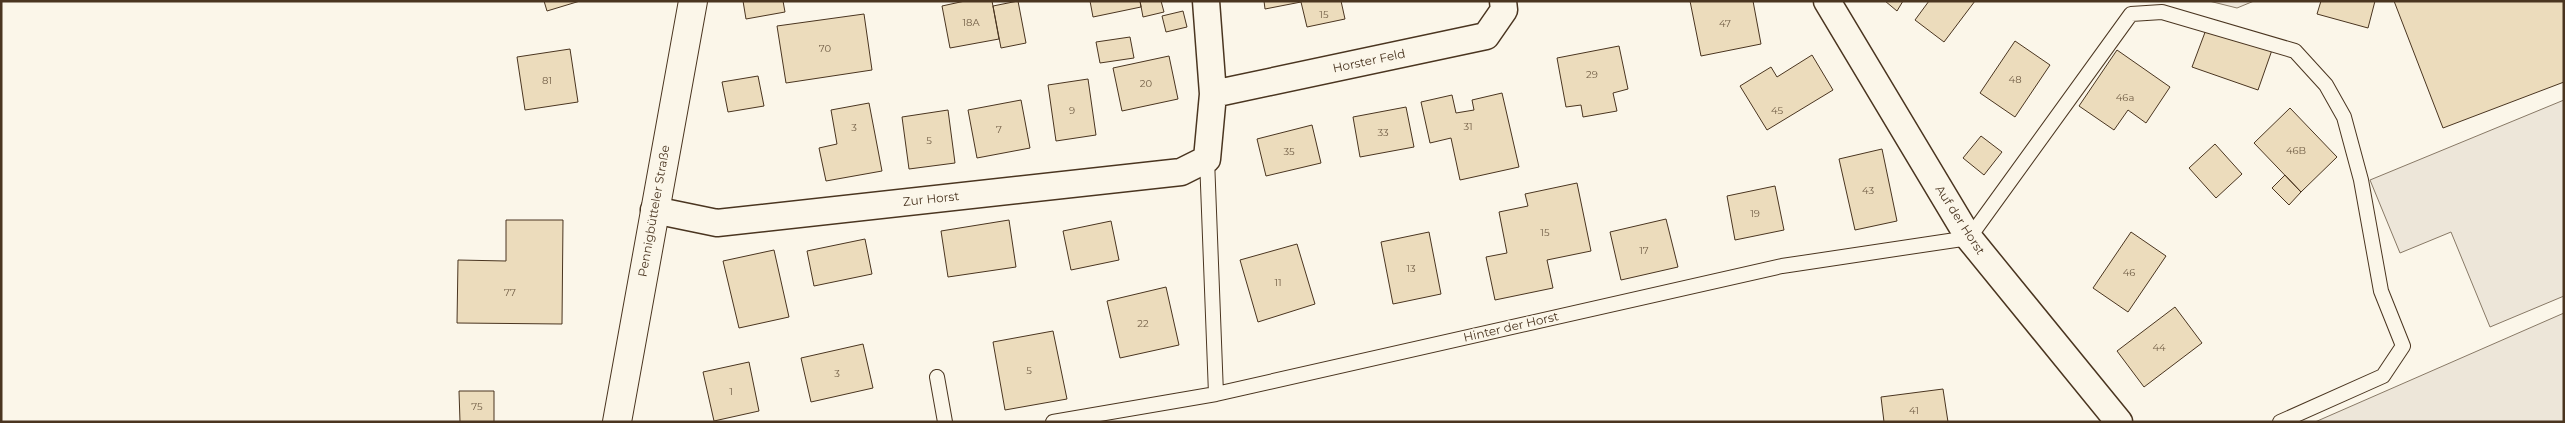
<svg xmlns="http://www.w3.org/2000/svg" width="2565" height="423" font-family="Montserrat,sans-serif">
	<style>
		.green { fill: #ede6d9; stroke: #887966 }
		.building { fill: #ecdcbc; stroke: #4a3520 }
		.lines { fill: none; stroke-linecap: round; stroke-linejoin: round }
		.service-casing { stroke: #4a3520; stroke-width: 16 }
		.minor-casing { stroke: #4a3520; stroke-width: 29 }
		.tertiary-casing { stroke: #4a3520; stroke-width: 30 }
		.service { stroke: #fbf6e9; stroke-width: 14 }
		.minor { stroke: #fbf6e9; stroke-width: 26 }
		.tertiary { stroke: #fbf6e9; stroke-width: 28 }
		.labels { text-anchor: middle; stroke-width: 4; stroke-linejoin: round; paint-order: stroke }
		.number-label { font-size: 10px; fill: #725f47 }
		.street-label { font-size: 12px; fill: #4a3520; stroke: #fbf6e9 }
	</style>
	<rect width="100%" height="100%" fill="#fbf6e9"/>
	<!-- green -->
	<path class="green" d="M2209 1H2254L2237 8Z
		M2564 100V296L2490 327 2451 232 2400 253 2370 180Z
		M2564 313V422H2315Z"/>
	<!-- building -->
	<path class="building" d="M544 1H580L547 11Z
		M743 1H783L785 12 746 19Z
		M965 1H992L999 39 950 48 942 6Z
		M1018 1 1026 43 1001 48 993 6Z
		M1090 1H1140L1141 7 1093 17Z
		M1140 1H1161L1164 12 1143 17Z
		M1264 1H1341L1345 19 1307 27 1301 2 1265 9Z
		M1690 1H1753L1761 44 1701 56Z
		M1885 1H1903L1897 11Z
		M1929 1H1975L1944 42 1915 20Z
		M2321 1H2375L2368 28 2317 14Z
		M2394 1H2564V82L2443 128Z
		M1183 11 1187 27 1166 32 1162 16Z
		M864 14 872 70 786 83 777 26Z
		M2207 27 2272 50 2258 90 2192 67Z
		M1130 37 1134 58 1100 63 1096 42Z
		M2015 41 2050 65 2015 117 1980 93Z
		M1619 46 1628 89 1613 93 1617 111 1583 117 1581 105 1566 107 1557 58Z
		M570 49 578 102 525 110 517 57Z
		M2117 50 2170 87 2146 123 2128 110 2114 130 2079 106Z
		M1812 55 1833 90 1767 130 1740 86 1771 67 1777 77Z
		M1169 56 1178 99 1122 111 1113 68Z
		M758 76 764 106 728 112 722 82Z
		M1088 79 1096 135 1056 141 1048 85Z
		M1502 93 1519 167 1460 180 1451 138 1430 143 1421 102 1452 95 1456 113 1474 110 1472 100Z
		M1021 100 1030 148 977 158 968 110Z
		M869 103 882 171 826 181 819 148 837 144 831 110Z
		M1406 107 1414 147 1360 157 1353 117Z
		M2290 108 2337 157 2301 192 2254 143Z
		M948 110 955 163 909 169 902 117Z
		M1312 125 1321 163 1266 176 1257 139Z
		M1981 136 2002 152 1984 175 1963 158Z
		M2215 144 2242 174 2216 198 2189 168Z
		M1882 149 1897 221 1855 230 1839 159Z
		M2285 175 2301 192 2289 205 2272 188Z
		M1577 183 1591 251 1547 260 1553 288 1495 300 1486 257 1507 253 1499 212 1528 206 1525 194Z
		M1775 186 1784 230 1735 240 1727 196Z
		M1666 219 1678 267 1621 280 1610 232Z
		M506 220H563L562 324 457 323 458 260 506 261Z
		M1009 220 1016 267 948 277 941 231Z
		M1111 221 1119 260 1071 270 1063 231Z
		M1429 232 1441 294 1393 304 1381 242Z
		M2131 232 2166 256 2128 312 2093 288Z
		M865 239 872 274 814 286 807 251Z
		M1297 244 1315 304 1258 322 1240 260Z
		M774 250 789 317 739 328 723 261Z
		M1166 287 1179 345 1120 358 1107 301Z
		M2175 307 2202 343 2144 387 2117 351Z
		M1053 331 1067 399 1005 410 993 342Z
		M863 344 873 388 811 402 801 358Z
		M749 362 759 411 714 421 703 372Z
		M1943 389 1948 422H1884L1881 397Z
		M459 391H494V422H460Z"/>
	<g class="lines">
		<!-- service casing -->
		<g class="service-casing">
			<path id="service" d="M1207 159 1216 394
				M937 377 945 422
				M1053 422 1216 394 1782 266 1969 238 2131 14 2162 12 2295 51 2326 85 2344 117 2361 180 2381 291 2403 346 2383 376 2280 422"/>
		</g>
		<!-- minor casing -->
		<g class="minor-casing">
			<path id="minor" d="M1827 1 1969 238 2119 422
				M1213 94 1486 36 1504 10 1503 1
				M654 210 717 223 1181 172 1207 159 1213 94 1206 1"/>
		</g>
		<!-- tertiary casing -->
		<g class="tertiary-casing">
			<path id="tertiary" d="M617 422 693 1"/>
		</g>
		<!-- service -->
		<use href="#service" class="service"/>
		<!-- minor -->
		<use href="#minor" class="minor"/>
		<!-- tertiary -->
		<use href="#tertiary" class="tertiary"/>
	</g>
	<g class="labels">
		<!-- number labels -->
		<g class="number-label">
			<text x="1324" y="18">15</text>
			<text x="971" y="26">18A</text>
			<text x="1725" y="27">47</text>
			<text x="825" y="52">70</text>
			<text x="1592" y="78">29</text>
			<text x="2015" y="83">48</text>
			<text x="547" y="84">81</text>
			<text x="1146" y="87">20</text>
			<text x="2125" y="101">46a</text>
			<text x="1072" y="114">9</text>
			<text x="1777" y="114">45</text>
			<text x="1468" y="130">31</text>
			<text x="854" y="131">3</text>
			<text x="999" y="133">7</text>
			<text x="1383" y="136">33</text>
			<text x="929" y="144">5</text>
			<text x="2296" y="154">46B</text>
			<text x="1289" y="155">35</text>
			<text x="1868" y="194">43</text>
			<text x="1755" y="217">19</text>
			<text x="1545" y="236">15</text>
			<text x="1644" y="254">17</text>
			<text x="1411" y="272">13</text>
			<text x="2129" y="276">46</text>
			<text x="1278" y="286">11</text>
			<text x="510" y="296">77</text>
			<text x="1143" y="327">22</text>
			<text x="2159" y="351">44</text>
			<text x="1029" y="374">5</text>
			<text x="837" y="377">3</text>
			<text x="731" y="395">1</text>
			<text x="477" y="410">75</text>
			<text x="1914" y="414">41</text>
		</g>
		<!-- street labels -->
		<g class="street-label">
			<text transform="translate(1369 61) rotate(-12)" y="4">Horster Feld</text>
			<text transform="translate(931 199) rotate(-6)" y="4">Zur Horst</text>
			<text transform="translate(654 211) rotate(-80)" y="4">Pennigbütteler Straße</text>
			<text transform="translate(1960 220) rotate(57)" y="4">Auf der Horst</text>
			<text transform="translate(1511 327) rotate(-13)" y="4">Hinter der Horst</text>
		</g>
	</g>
	<!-- border -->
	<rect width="2565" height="423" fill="none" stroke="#4a3520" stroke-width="5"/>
</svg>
